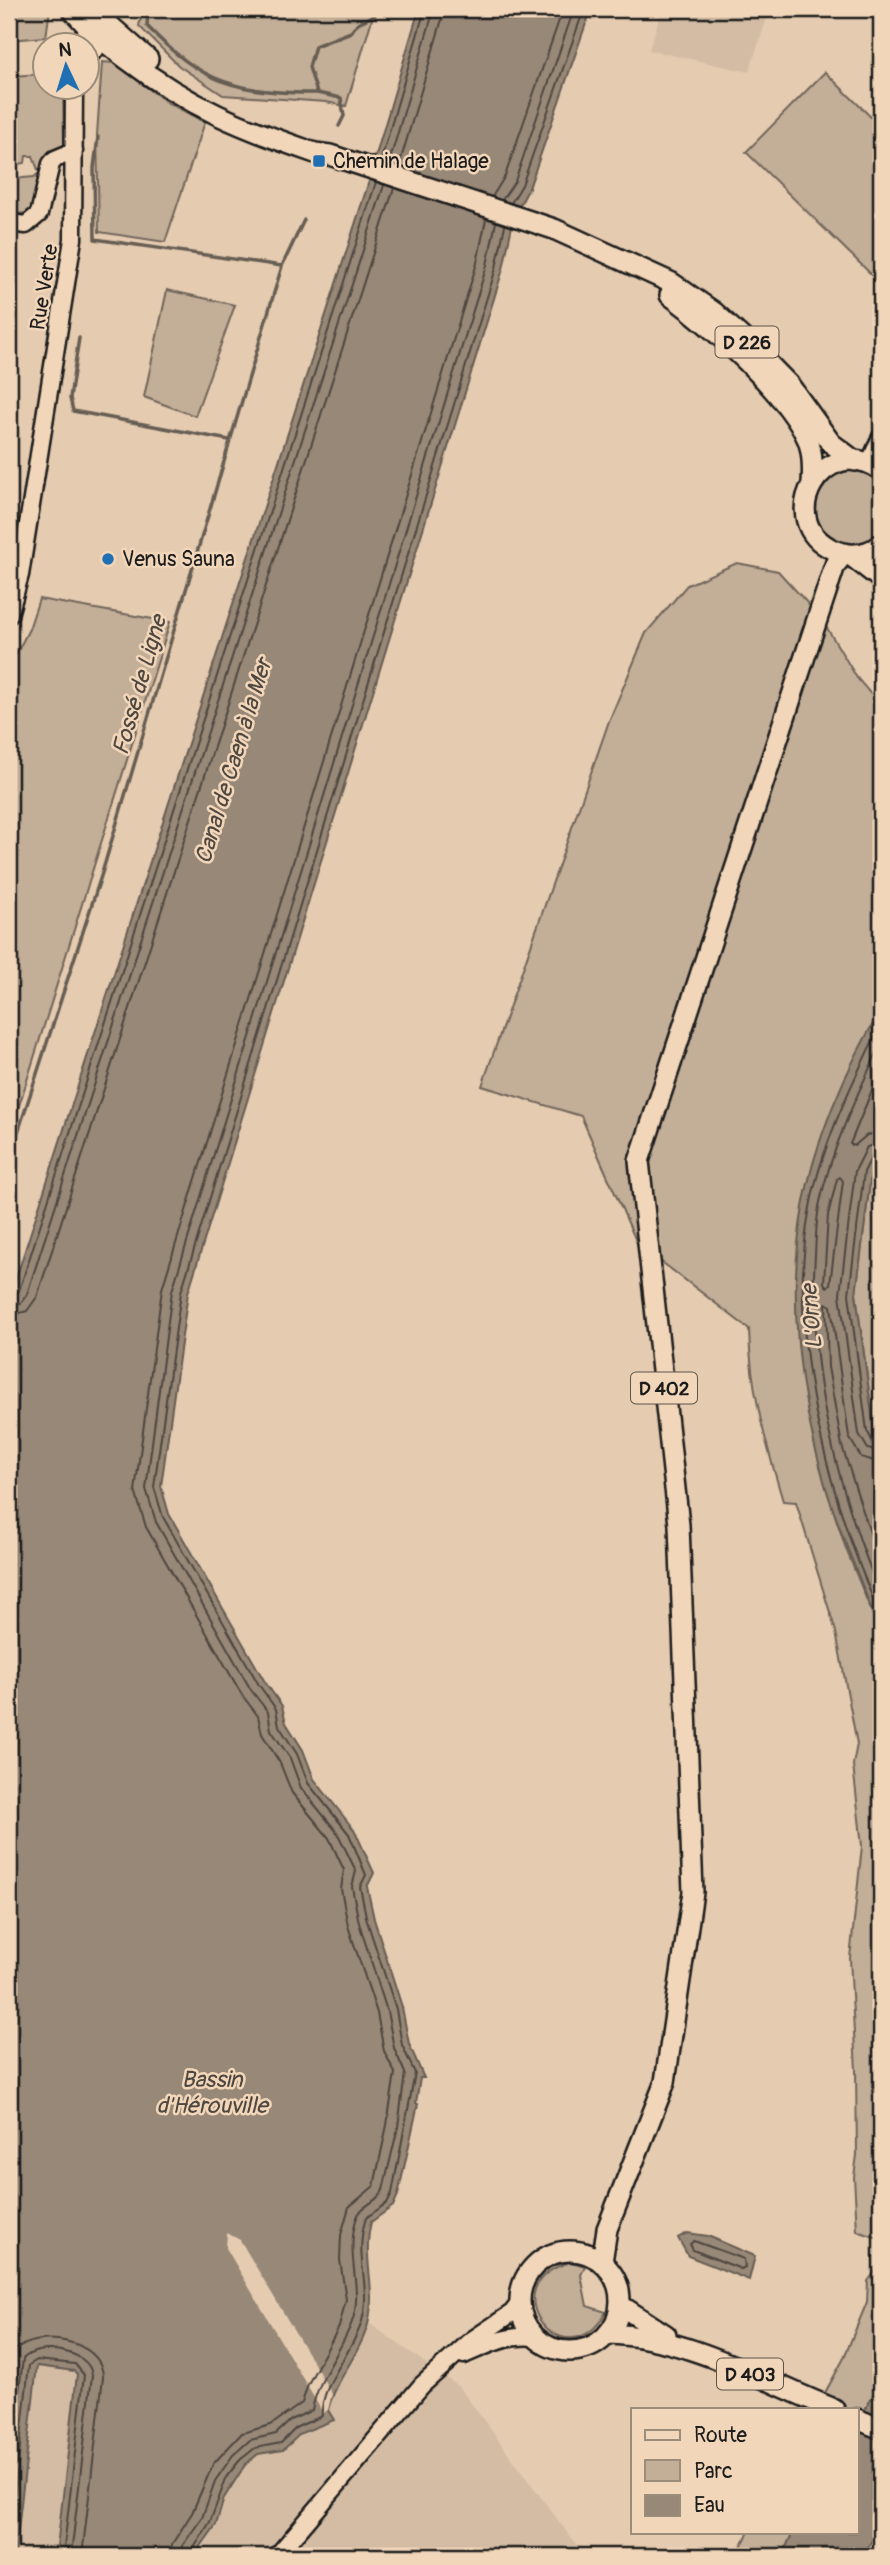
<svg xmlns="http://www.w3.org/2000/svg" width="890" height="2565" font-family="Pangolin,sans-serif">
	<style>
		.built { fill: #d4bca4 }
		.green { fill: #c3ae97; stroke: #70655a; stroke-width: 2 }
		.water { fill: #988877; stroke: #665d53; stroke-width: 2 }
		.pier { fill: #e5cbb0 }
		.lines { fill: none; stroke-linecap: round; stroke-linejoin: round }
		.shore { stroke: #4e4740; stroke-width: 2 }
		.stream { stroke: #665d53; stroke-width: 3.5 }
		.minor-casing { stroke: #1c1c1c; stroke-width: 21 }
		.major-casing { stroke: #1c1c1c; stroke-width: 24 }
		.minor { stroke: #f2d6b9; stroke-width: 16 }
		.major { stroke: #f2d6b9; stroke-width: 19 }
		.poi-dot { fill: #1f6fb2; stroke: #f2d6b9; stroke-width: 2.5 }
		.labels { text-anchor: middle; stroke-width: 5; stroke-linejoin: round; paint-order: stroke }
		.shield { fill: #f2d6b9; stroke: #5c544b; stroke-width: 2 }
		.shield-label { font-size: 19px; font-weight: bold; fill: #1c1c1c }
		.poi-label { font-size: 21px; fill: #1c1c1c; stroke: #f2d6b9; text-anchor: start }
		.street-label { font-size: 21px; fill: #1c1c1c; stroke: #f2d6b9 }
		.water-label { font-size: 23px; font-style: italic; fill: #4e4740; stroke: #f2d6b9 }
	</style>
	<rect width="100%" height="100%" fill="#e5cbb0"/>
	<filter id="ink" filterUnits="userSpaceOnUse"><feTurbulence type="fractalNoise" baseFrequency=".0143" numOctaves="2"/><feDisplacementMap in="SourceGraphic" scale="14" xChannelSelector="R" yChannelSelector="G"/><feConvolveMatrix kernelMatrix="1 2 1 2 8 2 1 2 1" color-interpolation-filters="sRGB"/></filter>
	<g filter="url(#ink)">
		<!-- built -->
		<path class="built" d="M662 9H770L749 72 649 50Z
			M369 2323 459 2387 578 2547 593 2556H194L216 2525 224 2498 245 2465 258 2454 286 2448 301 2433 334 2420 328 2410 332 2394 346 2373Z
			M36 2366 74 2371 77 2374 56 2556H15Z"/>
		<!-- green -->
		<path class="green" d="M9 9H50L46 37 9 40Z
			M143 9H375L346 106 326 102 223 95 179 66 139 26Z
			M102 62 114 63 168 103 205 122 165 242 99 232 97 135Z
			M825 72 881 127V271L875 278 746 152Z
			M45 74 46 88H63L64 146 31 213 9 214V190L14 189 13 179 34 177 39 173 33 156H26L25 163 13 165 12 154H9V76Z
			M167 290 235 305 195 416 144 397Z
			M857 468 881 481V535L863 546H839L815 523 813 499 833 473Z
			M737 563 778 571 821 618 857 678 881 706V1010L840 1095 814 1161 805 1199 802 1370 825 1484 846 1549 881 1635V2239L857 2231 854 2177 857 2155 856 2071 850 1958 862 1846 853 1765 857 1744 836 1632 796 1502 783 1501C766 1444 750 1389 749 1329L637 1243 581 1116 482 1086 609 721 646 633 687 585Z
			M39 599 170 622 9 1138V668L29 629Z
			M881 1152V1442L874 1430 856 1294 871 1173Z
			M571 2262 585 2266 581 2275 587 2306 606 2312C566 2385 486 2284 571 2262Z
			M881 2264V2382L857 2423V2409H816L843 2360 867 2302 868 2281Z
			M749 2532H793L782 2556H736Z"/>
		<!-- water -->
		<path class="water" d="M419 9H591L529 188 514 216 503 269 188 1293 161 1486 169 1514 265 1682 282 1706 286 1723 303 1750 314 1779 355 1831 374 1873 367 1887 374 1919 402 2007 409 2044 424 2078H420L416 2103 418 2104 398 2195 393 2206 371 2222C362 2259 376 2285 369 2320 362 2352 336 2378 328 2410L334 2420 301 2433 283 2450 258 2454 245 2465 224 2498 216 2525 194 2556H56L77 2374 74 2371 37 2366 15 2556H9V1300L370 178V159L376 155Z
			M881 1010V1152L871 1173 856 1294 874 1430 881 1442V1635C863 1583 839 1534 824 1481 799 1395 787 1296 803 1207 815 1140 846 1068 881 1010Z
			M687 2233 708 2236 755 2256 749 2280 688 2256 678 2238Z
			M881 2382V2525L863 2556H782L793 2532H857V2423Z"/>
		<!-- pier -->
		<path class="pier" d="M227 2233 240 2240 332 2394 328 2410 323 2413 226 2248Z"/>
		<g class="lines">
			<!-- shore -->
			<path class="shore" d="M381 160 425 9
				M389 163 434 9
				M399 166 445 9
				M492 197 505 176 563 9
				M502 200 515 181 574 9
				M511 203 522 185 584 9
				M881 1024C853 1081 824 1140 811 1202 784 1333 828 1498 881 1617
				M881 1044C857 1095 832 1147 820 1202 816 1219 816 1238 815 1255 807 1373 837 1487 881 1596
				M881 1068 850 1144 854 1146 867 1135 881 1132
				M881 1142 867 1147 855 1171 840 1294 859 1434 868 1449 881 1453
				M881 1151 873 1154 864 1172 849 1294 867 1431 873 1442 881 1444
				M840 1177 843 1181 830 1284 827 1287 824 1283 828 1215 837 1179Z
				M9 1297 19 1291 376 182
				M9 1306 21 1303 27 1294 384 185
				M9 1316 27 1311 37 1297 394 188
				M881 1463 861 1457 849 1437 831 1306 826 1303 828 1367 842 1446 881 1567
				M694 2241 744 2259 745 2267 741 2269 693 2250 690 2244Z
				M9 2375 15 2351C36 2329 103 2339 103 2377L82 2556
				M9 2469 23 2359C38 2342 90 2350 92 2375L71 2556
				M9 2547 29 2365 37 2360 75 2364 84 2375 63 2556
				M170 2556 172 2544 192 2513 213 2464 242 2433 271 2425 302 2403 308 2384 339 2327 346 2299 340 2260 341 2235 349 2207 374 2186 387 2125 395 2073 384 2051 377 2013 348 1926 341 1889 344 1870 329 1838 292 1793 280 1763 262 1734 258 1716 242 1695 146 1527 135 1491 162 1289 477 263 486 219
				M180 2556 182 2546 202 2518 215 2481 233 2455 250 2440 276 2434 291 2420 312 2410C318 2378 341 2352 352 2322 364 2290 345 2258 356 2220 360 2204 377 2204 383 2190L398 2127 405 2073 394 2048 387 2011 359 1923 352 1887 356 1871 337 1832 301 1788 290 1758 271 1730 268 1712 251 1690 156 1522 146 1489 172 1291 487 265 496 222
				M189 2556 210 2522 227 2476 240 2460 255 2448 281 2443 297 2427 322 2416C319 2386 354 2351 362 2321 372 2285 353 2257 366 2218L387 2203 392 2193 415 2073 402 2045 396 2009 367 1921 360 1887 366 1875 349 1834 308 1783 297 1754 279 1726 276 1709 259 1685 163 1517 154 1487 181 1292 496 268 505 225"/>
			<!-- stream -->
			<path class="stream" d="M148 9 147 26C202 84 238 93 317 93
				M339 126 344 116 341 98 317 93 309 67 315 46 351 32 358 23 375 15 377 9
				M98 137 94 168 95 239 282 266
				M79 338 70 398 73 411 229 440
				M9 1160 102 873 282 266 304 220"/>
			<!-- minor casing -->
			<g class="minor-casing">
				<path id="minor" d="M77 46 89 29 101 34
					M88 57 103 41 102 31
					M9 223 26 225 39 214 51 164 55 159 74 151
					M869 464 881 437
					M9 615 20 575 73 239 74 88
					M464 2355C487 2345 508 2334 535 2337
					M277 2556 422 2385 472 2340 512 2313 519 2304"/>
			</g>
			<!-- major casing -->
			<g class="major-casing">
				<path id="major" d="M72 9C88 29 107 44 128 60 190 107 242 128 315 153L330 155 554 229 672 283 714 312 748 343 790 386 831 443 855 461
					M91 9 148 59
					M670 295C712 326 787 393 808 440 813 454 813 469 812 483
					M881 470C823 430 771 522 834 550 851 558 867 554 881 545
					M850 555 881 579
					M520 2301a50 50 0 1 1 100 0a50 50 0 1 1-100 0Z
					M602 2262 607 2229 665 2082 693 1892 679 1525 639 1161 835 565 845 553
					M620 2305 666 2335
					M608 2334C686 2336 762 2380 834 2409
					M857 2419 881 2429"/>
			</g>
			<!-- minor -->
			<use href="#minor" class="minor"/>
			<!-- major -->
			<use href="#major" class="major"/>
		</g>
	</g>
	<!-- markers -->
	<g class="poi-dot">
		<rect x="312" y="154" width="14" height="14" rx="3.5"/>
		<circle cx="108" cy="559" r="7"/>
	</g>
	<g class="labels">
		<!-- shield labels -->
		<g class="shield">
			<rect x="715.5" y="326.5" width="63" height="31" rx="5"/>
			<rect x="631" y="1372.5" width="66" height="31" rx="5"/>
			<rect x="717" y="2358.5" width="66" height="31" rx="5"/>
		</g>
		<g class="shield-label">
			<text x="747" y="349">D 226</text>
			<text x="664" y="1395">D 402</text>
			<text x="750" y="2381">D 403</text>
		</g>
		<!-- poi labels -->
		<g class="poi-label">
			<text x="333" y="168">Chemin de Halage</text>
			<text x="122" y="566">Venus Sauna</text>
		</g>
		<!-- street labels -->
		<g class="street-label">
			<text transform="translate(44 287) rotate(-81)" y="7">Rue Verte</text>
		</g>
		<!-- water labels -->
		<g class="water-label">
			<text transform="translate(139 685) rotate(-74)" y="8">Fossé de Ligne</text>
			<text transform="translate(233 761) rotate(-73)" y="8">Canal de Caen à la Mer</text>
			<text transform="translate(811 1317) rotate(-95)" y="8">L'Orne</text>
			<text x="212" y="2087">Bassin<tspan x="212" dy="26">d'Hérouville</tspan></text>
		</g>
	</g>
	<!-- margin -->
	<rect width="890" height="2565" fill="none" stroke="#f2d6b9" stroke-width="35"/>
	<rect x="18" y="18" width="855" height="2530" fill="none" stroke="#1c1c1c" stroke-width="2.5" filter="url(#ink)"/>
	<!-- legend -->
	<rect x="631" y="2408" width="228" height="126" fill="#f2d6b9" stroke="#9c8c7a" stroke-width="2"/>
	<rect x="645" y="2430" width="35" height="10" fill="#f2d6b9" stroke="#9c8c7a" stroke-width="2"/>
	<text x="694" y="2442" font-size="21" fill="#1c1c1c">Route</text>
	<rect x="645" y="2460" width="35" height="21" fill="#c3ae97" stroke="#9c8c7a" stroke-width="2"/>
	<text x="694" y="2478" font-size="21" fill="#1c1c1c">Parc</text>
	<rect x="645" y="2495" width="35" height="21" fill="#988877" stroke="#9c8c7a" stroke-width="2"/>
	<text x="694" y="2512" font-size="21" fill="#1c1c1c">Eau</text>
	<!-- north arrow -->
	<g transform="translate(66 66) rotate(356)"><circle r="33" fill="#f2d6b9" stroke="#9c8c7a" stroke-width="2"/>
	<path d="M0-5L12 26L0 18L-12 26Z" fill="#1f6fb2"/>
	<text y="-10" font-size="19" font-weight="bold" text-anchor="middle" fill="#1c1c1c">N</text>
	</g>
</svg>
